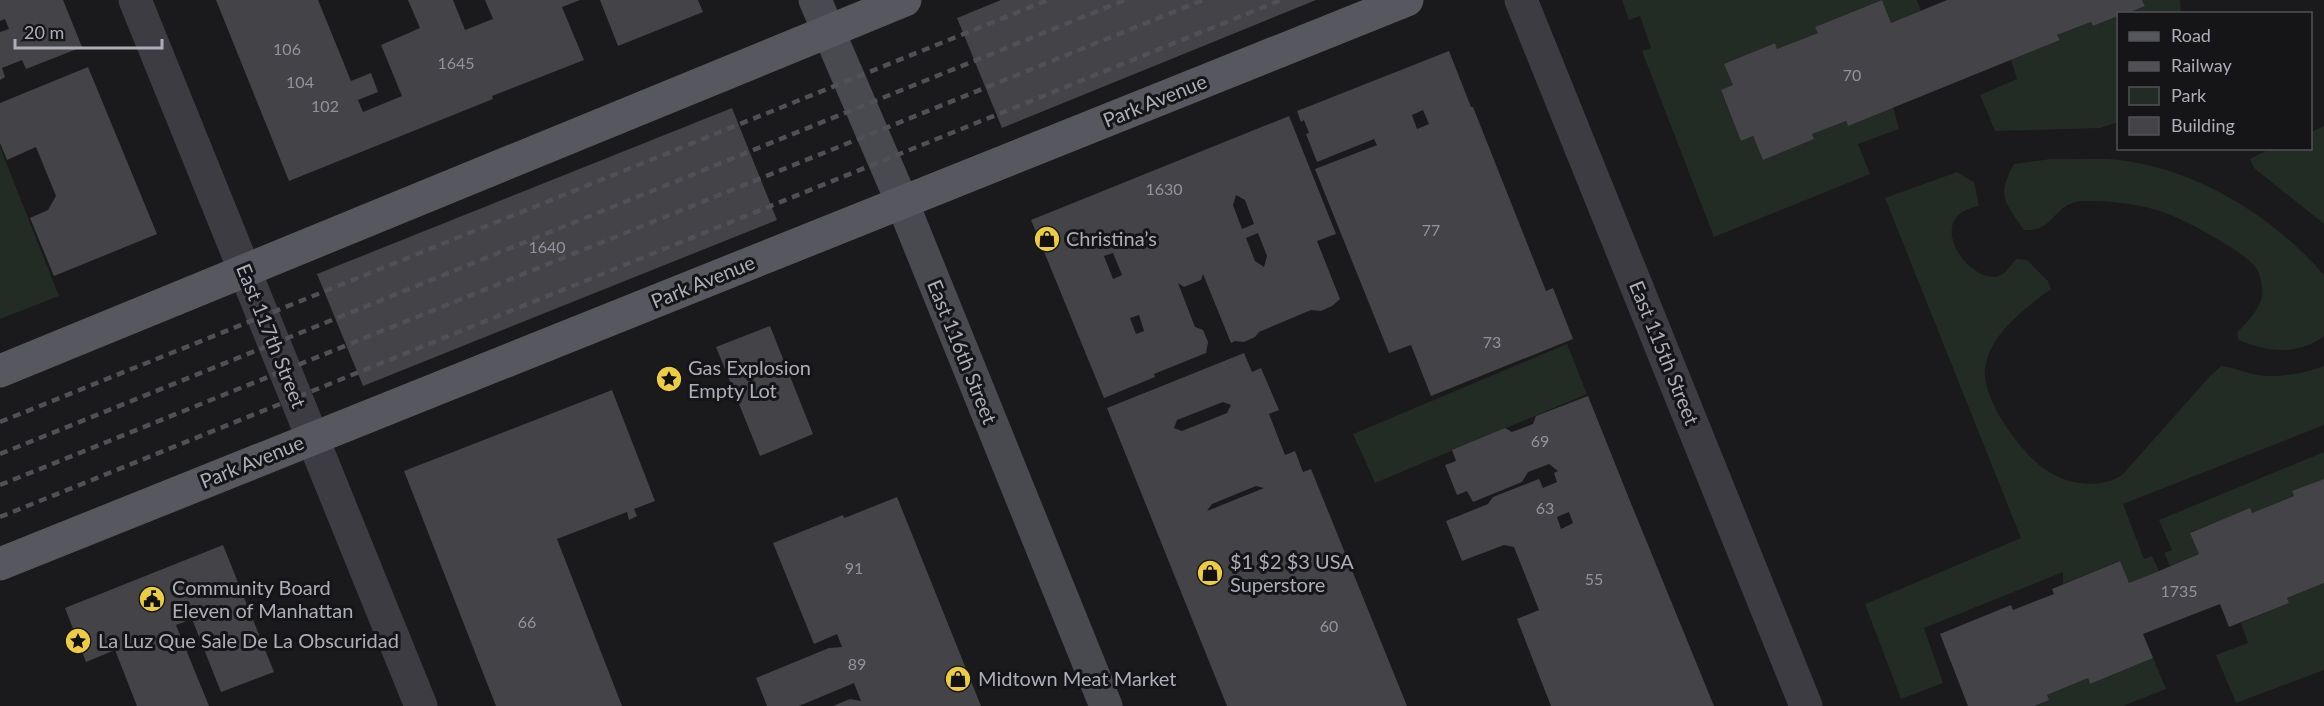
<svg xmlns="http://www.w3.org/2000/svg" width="2324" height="706" font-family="Lato,sans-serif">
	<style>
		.green { fill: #232b25 }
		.building { fill: #444348; fill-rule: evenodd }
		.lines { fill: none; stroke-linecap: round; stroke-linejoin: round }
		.street { stroke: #3c3c42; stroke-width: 33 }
		.secondary { stroke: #494950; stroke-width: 33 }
		.primary { stroke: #57575f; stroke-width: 33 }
		.rail { stroke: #505057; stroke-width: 4.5; stroke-dasharray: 8 6; stroke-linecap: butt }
		.labels { text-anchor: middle; stroke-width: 6; stroke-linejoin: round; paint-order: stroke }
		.number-label { font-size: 16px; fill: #92939e }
		.street-label { font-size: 20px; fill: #acaeba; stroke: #151416 }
		.poi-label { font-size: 20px; fill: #acaeba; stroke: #151416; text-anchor: start }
	</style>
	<rect width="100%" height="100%" fill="#1a191b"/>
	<!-- green -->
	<path class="green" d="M1622 0H1917L1921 11 1891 23 1882 0 1815 27 1818 33 1777 49 1774 43 1725 64 1733 85 1721 91 1741 141 1753 136 1763 160 1813 139 1812 134 1845 121 1848 125 1893 107 1899 129 1858 144 1870 174 1714 237 1642 51 1651 48 1640 16 1629 20Z
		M2142 0H2180L2181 13 2126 14 2145 6Z
		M2118 16V122L2100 128 1995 131 1980 95 2017 79 2011 60 2059 40 2057 35 2091 22 2093 26Z
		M2324 126V224L2254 168 2250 159 2269 149 2310 148 2311 132Z
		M0 147 59 296 0 319Z
		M2051 159C2073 160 2098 157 2120 160 2198 170 2273 216 2324 275V336C2299 356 2265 352 2239 340L2237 333C2245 323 2257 313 2261 300 2264 291 2261 277 2257 269 2246 252 2183 219 2163 212 2140 204 2111 201 2086 201 2053 200 2057 232 2024 230 2005 202 1996 197 2014 164Z
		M1957 172 1974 182 1979 206C1970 208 1960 211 1955 219 1942 241 1970 277 1994 277 2004 277 2010 266 2016 259L2027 260 2048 281 2051 289C2026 308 1994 330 1986 363 1977 395 2021 453 2046 470 2068 485 2102 490 2123 474L2210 376 2221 366C2235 367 2241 372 2253 374 2275 379 2303 374 2324 366V425L2123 504 2144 559 2152 556 2159 571 2129 583 2119 561 2063 584V572L1924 628 1943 683 1901 699 1865 604 2021 538 1885 198Z
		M1567 344 1587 394 1375 483 1353 434Z
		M2324 452V479L2292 491 2294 496 2252 513 2250 509 2191 532 2199 554 2170 566 2164 553 2172 550 2159 520Z
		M2324 583V670L2236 703 2216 655 2248 643 2241 623 2289 603 2287 598Z
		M2153 658 2166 689 2123 706H2034L2047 695 2088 678 2090 684Z"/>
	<!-- building -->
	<path class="building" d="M0 0H63L82 47 26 69 22 60 2 68 5 77 0 80V32L9 29 5 19 0 21Z
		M216 0H318L351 81 371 73 378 92 358 100 363 112 402 96 381 45 420 28 408 0H453L465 30 493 19 485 0H580L562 7 584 60 492 96 493 99 289 181Z
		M600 0H698L703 12 618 46Z
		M1001 0H1316L1002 128 957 18Z
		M1882 0 1891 23 1947 0H2142L2145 6 2126 14H2118V16L2093 26 2091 22 2057 35 2060 40 1848 126 1846 121 1812 134 1814 139 1763 160 1753 136 1741 141 1721 90 1733 85 1724 64 1775 43 1777 49 1818 33 1815 27Z
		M1449 51 1471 107H1473L1546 291 1553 288 1573 339 1431 396 1411 345 1389 353 1315 169 1377 145 1374 139 1317 162 1306 134 1309 133 1304 120 1301 122 1297 111ZM1423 110 1429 124 1417 129 1412 115Z
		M88 67 157 234 54 276 30 218 48 210 56 196 36 147 7 160 0 143V103Z
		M732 108 777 220 363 386 317 274Z
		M1289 116 1336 234 1317 241 1340 299 1332 306 1321 311 1311 310 1259 332 1255 337 1244 342 1235 341 1231 343 1203 274 1201 280 1184 287 1178 283 1195 327 1203 330 1208 342 1206 353 1154 374 1155 377 1104 398 1031 220ZM1236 195 1245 200 1254 224 1242 229 1233 205ZM1258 233 1267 256 1264 267 1255 261 1246 238ZM1113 253 1122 275 1113 279 1104 256ZM1139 315 1144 331 1136 334 1130 318Z
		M770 326 813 434 760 456 716 347Z
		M1244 353 1252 372 1261 368 1279 410 1269 414 1285 455 1295 451 1303 472 1311 469 1407 706H1227L1107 408ZM1223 402 1231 405 1227 413 1182 431 1174 428 1177 420ZM1256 486 1264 488 1207 511 1212 504Z
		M612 390 655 501 634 509 637 516 629 520 627 512 557 539 622 706H496L404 471Z
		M1588 396 1630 501 1714 706H1551L1517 619 1539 610 1514 547 1504 545 1462 561 1446 521 1488 504 1493 497 1539 479 1543 488 1557 482 1554 473 1558 471 1549 464 1528 472 1522 482 1473 502 1467 491 1457 495 1445 465 1456 461 1452 450 1505 428 1512 432 1533 424 1536 416ZM1569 512 1573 523 1561 529 1557 517Z
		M2324 479V583L2287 598 2289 603 2229 627 2220 604 2143 634 2153 658 2090 684 2088 678 2047 695 2049 700 2034 706H1968L1940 634 2011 605 2013 610 2054 594 2052 589 2120 561 2129 583 2159 571 2199 554 2190 533 2250 508 2252 513 2294 496 2292 491Z
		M897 497 981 706H833L850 699 861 701 854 683 799 706H767L756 678 829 648 842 647 837 634 814 644 773 543 843 515 844 518 847 517Z
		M223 545 274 672 221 692 192 619 176 625 209 706H137L115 650 86 662 65 608Z"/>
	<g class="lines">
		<!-- street -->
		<path class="street" d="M135 0 421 706
			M1521 0 1806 706"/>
		<!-- secondary -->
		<path class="secondary" d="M815 0 902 202 1106 706"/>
		<!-- primary -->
		<path class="primary" d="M0 371 905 0
			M0 564 1407 0"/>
		<!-- rail -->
		<path class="rail" d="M0 422 1048 0
			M0 454 1125 0
			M0 485 1203 0
			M0 517 1281 0"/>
	</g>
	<!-- icons -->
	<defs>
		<g id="shop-disc" transform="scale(1.35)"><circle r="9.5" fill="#ebcc42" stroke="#151416"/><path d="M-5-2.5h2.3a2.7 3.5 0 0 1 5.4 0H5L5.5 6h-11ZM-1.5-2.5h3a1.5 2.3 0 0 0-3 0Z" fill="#111"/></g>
		<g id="sight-disc" transform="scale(1.35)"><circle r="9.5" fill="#ebcc42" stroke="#151416"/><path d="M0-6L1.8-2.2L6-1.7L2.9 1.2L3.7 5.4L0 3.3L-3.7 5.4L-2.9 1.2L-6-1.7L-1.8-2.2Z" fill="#111"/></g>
		<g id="civic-disc" transform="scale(1.35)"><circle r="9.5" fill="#ebcc42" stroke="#151416"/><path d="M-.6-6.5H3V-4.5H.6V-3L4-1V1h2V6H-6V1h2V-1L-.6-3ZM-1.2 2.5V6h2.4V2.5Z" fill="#111"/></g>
	</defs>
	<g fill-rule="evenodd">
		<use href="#shop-disc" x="1047" y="239"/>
		<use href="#sight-disc" x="669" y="379"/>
		<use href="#shop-disc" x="1210" y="573"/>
		<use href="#civic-disc" x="152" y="599"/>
		<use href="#sight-disc" x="78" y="641"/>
		<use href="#shop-disc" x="958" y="679"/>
	</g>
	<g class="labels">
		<!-- number labels -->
		<g class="number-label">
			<text x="287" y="55">106</text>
			<text x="456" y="69">1645</text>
			<text x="1852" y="81">70</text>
			<text x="300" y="88">104</text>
			<text x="325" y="112">102</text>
			<text x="1164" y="195">1630</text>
			<text x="1431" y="236">77</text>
			<text x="547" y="253">1640</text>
			<text x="1492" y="348">73</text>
			<text x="1540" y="447">69</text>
			<text x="1545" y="514">63</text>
			<text x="854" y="574">91</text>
			<text x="1594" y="585">55</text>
			<text x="2179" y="597">1735</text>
			<text x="527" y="628">66</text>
			<text x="1329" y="632">60</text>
			<text x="857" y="670">89</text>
		</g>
		<!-- street labels -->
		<g class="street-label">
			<text transform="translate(1155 101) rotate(-22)" y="7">Park Avenue</text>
			<text transform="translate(703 282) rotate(-22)" y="7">Park Avenue</text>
			<text transform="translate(271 336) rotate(68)" y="7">East 117th Street</text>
			<text transform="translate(962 352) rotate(68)" y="7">East 116th Street</text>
			<text transform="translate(1664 353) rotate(68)" y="7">East 115th Street</text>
			<text transform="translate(252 462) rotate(-22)" y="7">Park Avenue</text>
		</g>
		<!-- poi labels -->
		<g class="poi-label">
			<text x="1066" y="246">Christina’s</text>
			<text x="688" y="375">Gas Explosion<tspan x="688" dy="23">Empty Lot</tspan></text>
			<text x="1230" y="569">$1 $2 $3 USA<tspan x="1230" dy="23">Superstore</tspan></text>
			<text x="172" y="595">Community Board<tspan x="172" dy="23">Eleven of Manhattan</tspan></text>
			<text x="98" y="648">La Luz Que Sale De La Obscuridad</text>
			<text x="978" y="686">Midtown Meat Market</text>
		</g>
	</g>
	<!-- legend -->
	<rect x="2117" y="12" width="195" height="138" fill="#151416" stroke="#515258" stroke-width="1.5"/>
	<rect x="2129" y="32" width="30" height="9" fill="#57575f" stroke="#515258" stroke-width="1.5"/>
	<text x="2171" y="42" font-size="18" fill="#acaeba">Road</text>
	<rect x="2129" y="62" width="30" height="9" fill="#505057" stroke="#515258" stroke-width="1.5"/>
	<text x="2171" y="72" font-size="18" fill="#acaeba">Railway</text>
	<rect x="2129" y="87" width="30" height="18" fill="#232b25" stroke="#515258" stroke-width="1.5"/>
	<text x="2171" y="102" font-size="18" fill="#acaeba">Park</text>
	<rect x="2129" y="117" width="30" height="18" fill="#444348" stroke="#515258" stroke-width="1.5"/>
	<text x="2171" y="132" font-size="18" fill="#acaeba">Building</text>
	<!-- scale -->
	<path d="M15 39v9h147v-9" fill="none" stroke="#acaeba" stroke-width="3"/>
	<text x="24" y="39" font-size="18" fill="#acaeba" stroke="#151416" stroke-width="4.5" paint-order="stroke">20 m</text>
</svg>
